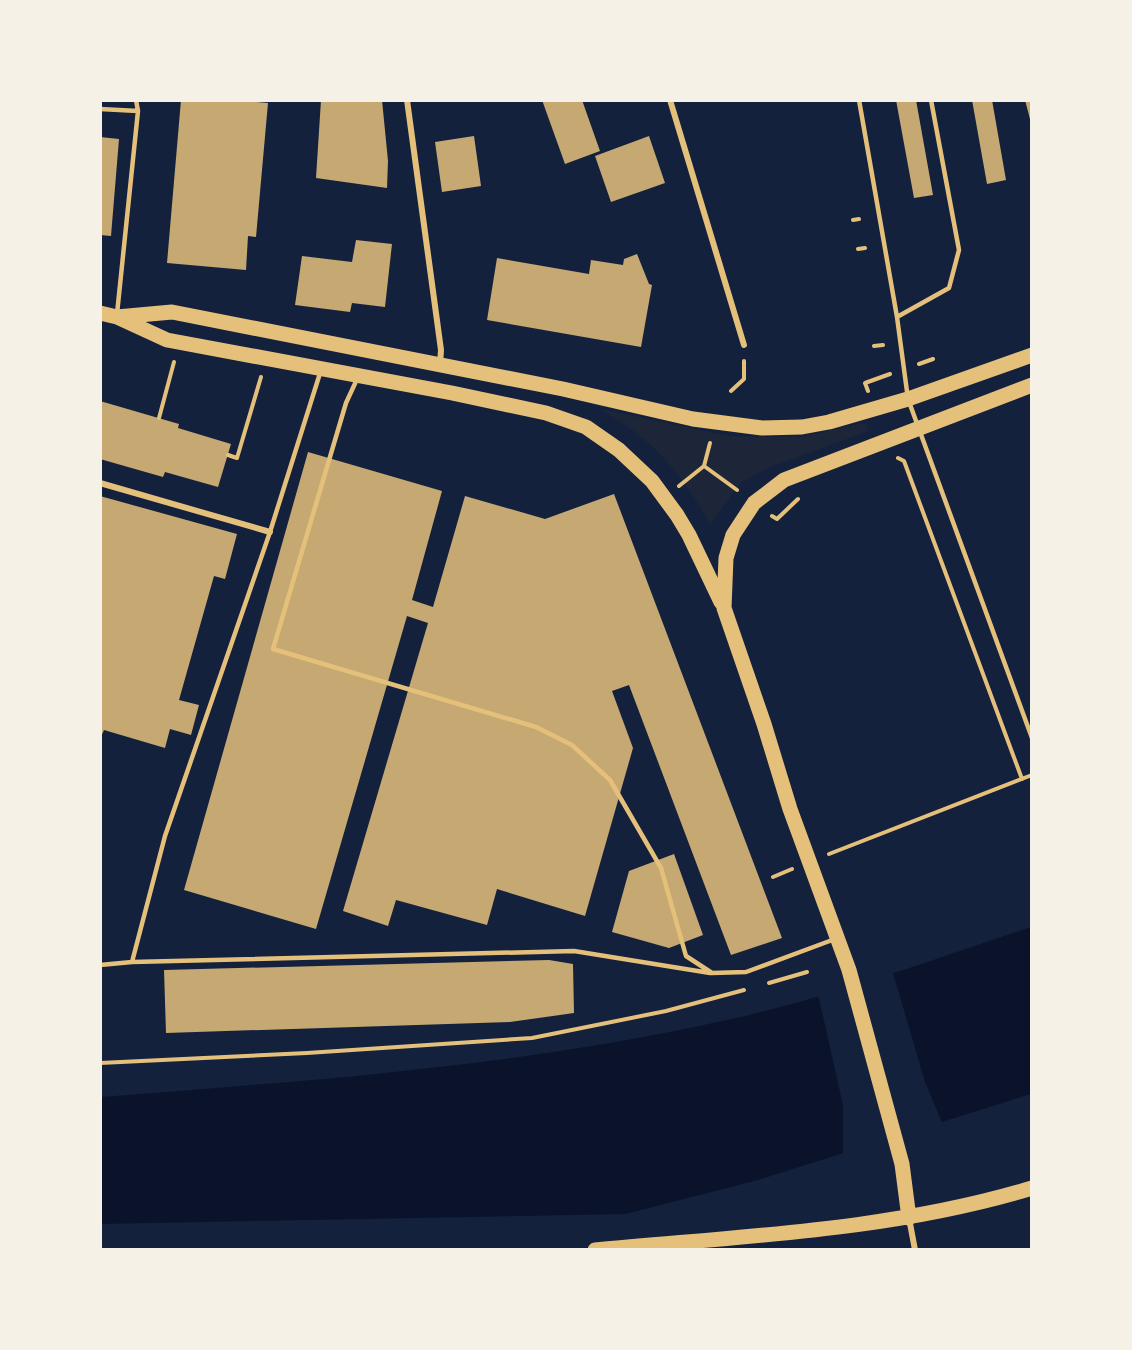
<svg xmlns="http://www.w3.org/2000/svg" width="1132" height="1350" font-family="'IBM Plex Sans',sans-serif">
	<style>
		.green { fill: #1d2539 }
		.water { fill: #0b132b }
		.pier { fill: #14213d }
		.building { fill: #c6a872 }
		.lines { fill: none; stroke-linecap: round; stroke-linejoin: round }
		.path { stroke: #e5c07b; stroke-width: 4 }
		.service { stroke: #e5c07b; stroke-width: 4.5 }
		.minor { stroke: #e5c07b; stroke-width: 6 }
		.primary { stroke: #e5c07b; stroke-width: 15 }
	</style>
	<rect width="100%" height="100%" fill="#14213d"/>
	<!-- green -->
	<path class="green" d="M601 409 729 436 801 437 865 423 868 431 768 468 742 482 710 524C691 490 670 460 640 436 628 426 614 418 601 409Z"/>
	<!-- water -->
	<path class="water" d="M1031 927V1094L758 1180 626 1214 101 1224V1097C317 1080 537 1065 749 1015 845 992 938 958 1031 927Z"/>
	<!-- pier -->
	<path class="pier" d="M892 970 925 1082 943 1125 843 1156V1105L818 994Z"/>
	<!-- building -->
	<path class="building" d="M181 100H235L268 103 256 237 248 236 246 270 167 263Z
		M321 100H382L388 161 387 188 316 178Z
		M542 100H582L600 151 565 164Z
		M896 100H916L933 195 914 198Z
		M972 100H992L1006 180 987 184Z
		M1025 100H1032V123H1031Z
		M474 136 481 186 442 192 435 142Z
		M649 136 665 183 611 202 595 156Z
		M100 137 119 139 111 236 100 235Z
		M356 240 392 244 385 307 352 303 350 312 295 305 302 256 352 262Z
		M637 254 649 284 652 285 641 347 487 320 497 258 589 274 591 260 623 265 624 259Z
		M100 401 179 424 178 428 231 444 218 487 165 472 163 477 100 459Z
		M308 452 442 491 412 600 433 607 465 496 545 519 614 494 782 938 731 955 629 685 612 691 633 748 585 916 497 889 487 925 396 900 388 926 343 911 428 623 407 616 316 929 184 890Z
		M100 496 237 534 225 579 214 576 179 700 199 705 191 735 170 729 165 748 104 730 100 739Z
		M674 854 703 935 669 948 612 932 629 871Z
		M549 960 573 964 574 1013 510 1022 166 1033 164 970Z"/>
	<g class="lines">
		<!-- path -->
		<path class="path" d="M853 220 859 219
			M858 249 865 248
			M874 346 883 345
			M919 364 933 359
			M731 391 744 379V361
			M868 391 865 383 890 374
			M159 418 174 362
			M228 455 237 458 261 377
			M898 458 904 461 1022 779
			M704 466 737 490
			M679 486 704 466 710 443
			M772 516 777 519 798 499
			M829 854 1032 775
			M773 877 792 869
			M769 983 807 972
			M100 1063 307 1053 532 1038 666 1011 744 990"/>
		<!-- service -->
		<path class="service" d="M859 100 897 317 908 399 1032 738
			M100 109 138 111
			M117 314 138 111 136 100
			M897 317 949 288 959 250 931 100
			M358 377 346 403 273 649 536 727 572 745 610 780 661 868 686 956 712 973 746 972 835 939
			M132 962 165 836 270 532 321 370
			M100 965 132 962 574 951 710 973"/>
		<!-- minor -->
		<path class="minor" d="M407 100 441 350 440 364
			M670 100 744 345
			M100 483 270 532
			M909 1218 915 1250"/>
		<!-- primary -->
		<path class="primary" d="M100 313 117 317 167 340 452 393 546 413 586 427 619 450 652 481 677 515 689 535 721 602
			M117 317 172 312 563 389 693 419 762 428 802 427 829 422 908 399 1032 355
			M909 1218 902 1164 849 970 790 809 764 724 724 608 726 558 733 535 754 503 784 480 1032 385
			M595 1250C741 1236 890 1231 1032 1188"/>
	</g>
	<!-- border -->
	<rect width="1132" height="1350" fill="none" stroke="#f6f1e7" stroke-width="204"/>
</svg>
